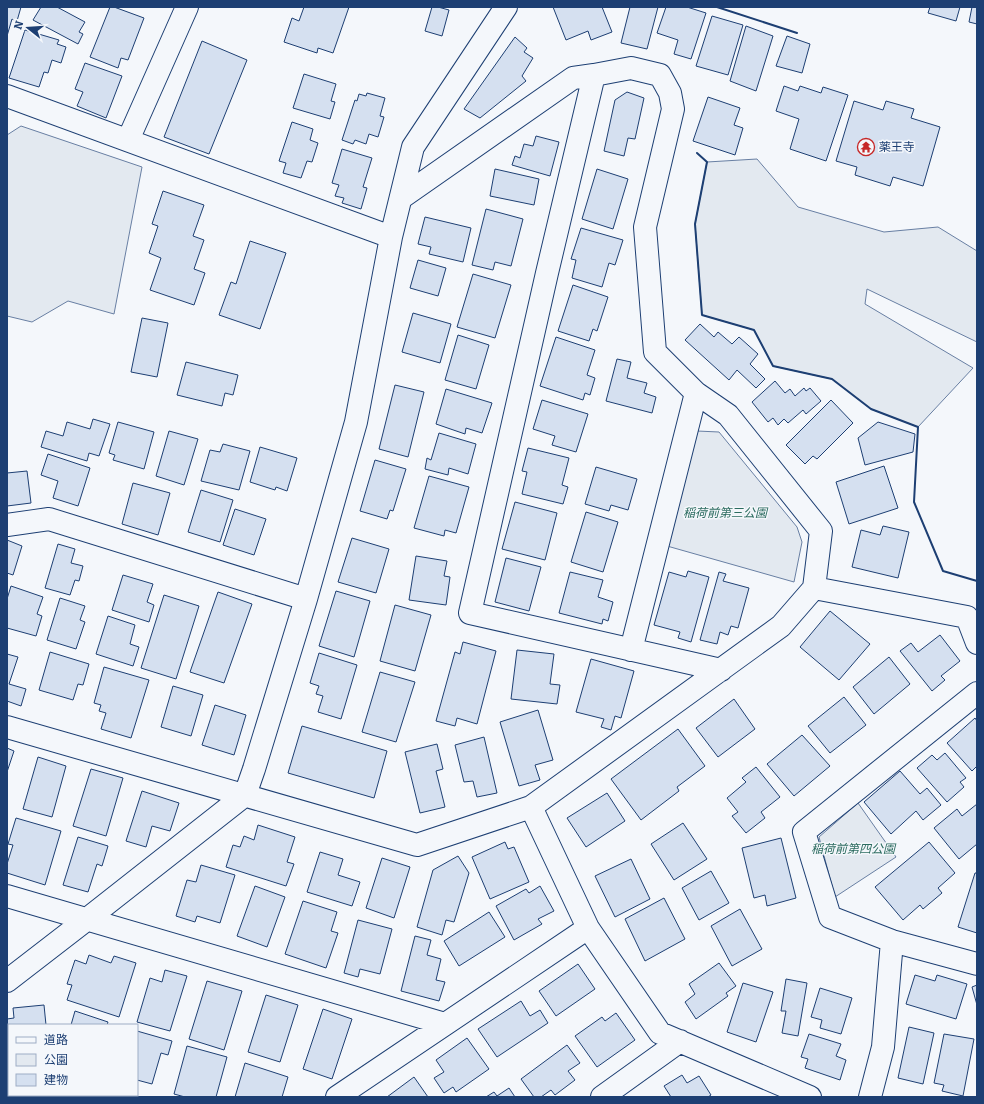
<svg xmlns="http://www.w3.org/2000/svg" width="984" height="1104" font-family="Bitter,'Noto Sans JP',serif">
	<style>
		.green { fill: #e3e9f0; stroke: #687fa3 }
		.building { fill: #d5e0f0; stroke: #1d3f73 }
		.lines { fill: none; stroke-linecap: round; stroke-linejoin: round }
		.minor-casing { stroke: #1d3f73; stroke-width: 24 }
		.minor { stroke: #f4f7fb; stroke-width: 22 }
		.wall { stroke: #1d3f73; stroke-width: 2 }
		.labels { text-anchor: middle; stroke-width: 3; stroke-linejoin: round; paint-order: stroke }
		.poi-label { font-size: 12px; fill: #1d3f73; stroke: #f4f7fb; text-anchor: start }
		.park-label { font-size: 12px; font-style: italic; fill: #2c6c60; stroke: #f4f7fb }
	</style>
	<rect width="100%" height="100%" fill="#f4f7fb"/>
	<!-- green -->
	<path class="green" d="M21 126 142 167 114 314 68 301 32 322 7 316V135Z
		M757 159 798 207 884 232 938 227 977 251V342L867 289 865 304 973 368 918 427 871 409 832 379 773 366 754 330 702 315 695 224 707 162Z
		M697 431 719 432 797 527 802 542 794 582 667 546Z
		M858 803 896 857 835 897 819 837Z"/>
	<!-- building -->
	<path class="building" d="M7 7H21L17 21 12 19 7 36Z
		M41 7H57L85 22 79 32 83 34 78 44 33 20Z
		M110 7H114L144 18 128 60 121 58 118 68 90 57Z
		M304 7H349L333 53 318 48 317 53 284 42 292 18 299 21Z
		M432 7H438L449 10 442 36 425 31Z
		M553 7H602L612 32 591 40 588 31 566 40Z
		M630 7H658L647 49 621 43Z
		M666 7H687L706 13 691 59 674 54 678 40 657 33Z
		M930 7H960L956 21 928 13Z
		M972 7H977V24L969 22Z
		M712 16 743 25 728 75 696 66Z
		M746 26 773 36 756 91 730 81Z
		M25 30 59 40 57 44 66 47 61 63 52 60 48 73 44 72 39 87 9 78Z
		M787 36 810 44 802 73 776 66Z
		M515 37 527 48 524 52 533 58 522 76 526 81 480 118 464 109Z
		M202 41 247 60 209 154 164 137Z
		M85 63 122 76 106 118 77 106 83 92 75 89Z
		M304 74 336 84 331 101 335 102 330 119 293 108Z
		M784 86 798 91 800 86 821 93 823 87 848 95 826 161 790 149 799 119 776 111Z
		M627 92 644 98 635 139 628 138 624 156 604 151 615 100Z
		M367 93 385 98 380 116 384 117 378 137 369 134 366 144 355 140 353 144 342 140 355 100 357 101 359 94 366 96Z
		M708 97 740 108 734 125 743 128 735 155 693 141Z
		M854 101 883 110 886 101 914 109 911 118 940 127 923 186 893 177 890 186 855 175 857 167 836 161Z
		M292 122 313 129 310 140 318 143 312 162 307 161 301 178 283 173 286 163 279 161Z
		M536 136 559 142 550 176 512 165 515 156 520 158 524 144 533 146Z
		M342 149 372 158 363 187 367 188 361 209 342 203 344 198 335 196 339 185 332 183Z
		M495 169 539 179 534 205 490 196Z
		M597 169 628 179 613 229 582 219Z
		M163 191 204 205 193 236 204 240 194 269 205 273 194 305 150 290 161 258 149 253 158 226 152 224Z
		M486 209 523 219 511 266 495 262 493 270 472 265Z
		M425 217 471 228 463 262 429 254 431 247 418 244Z
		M581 228 623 240 615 265 609 263 602 287 572 278 576 260 571 259Z
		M250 241 286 253 260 329 219 315 231 282 236 284Z
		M418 260 446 268 438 296 410 288Z
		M473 274 511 285 495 338 457 327Z
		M573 285 608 297 597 331 593 329 589 341 558 331Z
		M413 313 451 324 440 363 402 352Z
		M142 318 168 323 157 377 131 372Z
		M700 324 714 337 718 332 732 344 739 337 758 354 750 364 765 379 756 388 737 370 729 380 685 340Z
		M458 335 489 345 476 389 445 380Z
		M556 337 595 350 587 375 595 378 590 395 585 393 583 400 540 386Z
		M617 359 631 362 627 378 647 383 644 393 656 397 652 413 606 401Z
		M186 362 238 375 233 395 225 393 222 406 177 395Z
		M775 381 785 393 790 389 795 396 804 388 806 391 810 388 821 401 806 414 803 410 788 423 784 419 778 425 773 418 768 422 752 402Z
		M395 385 424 392 408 457 379 449Z
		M446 389 492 403 482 433 466 428 465 434 436 424Z
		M542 400 588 414 576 452 552 445 555 436 533 429Z
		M831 400 853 423 817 459 813 456 805 464 786 445Z
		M93 419 110 424 99 456 89 453 87 461 41 447 46 431 63 436 67 422 90 429Z
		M118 422 154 432 144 469 113 460 115 455 109 453Z
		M878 422 915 434 913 452 865 465 858 438Z
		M169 431 198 439 184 485 156 476Z
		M439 433 476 444 468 474 449 468 448 475 425 469 427 458 431 460Z
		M223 444 250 451 239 490 201 481 210 450 220 452Z
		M260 447 297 458 287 491 276 487 275 490 250 482Z
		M528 448 569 458 562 485 568 487 563 504 522 494 527 472 522 471Z
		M48 454 90 468 78 506 53 498 58 481 41 475Z
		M375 460 406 469 393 511 390 510 387 519 360 511Z
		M884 466 898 508 849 524 836 482Z
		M596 467 637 479 628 510 611 505 609 511 585 504Z
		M27 471 31 503 7 506V473Z
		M429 476 469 487 456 533 445 530 444 536 414 528Z
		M133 483 170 493 158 535 122 524Z
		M201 490 233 500 220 542 188 532Z
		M515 502 557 513 545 560 502 549Z
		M235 509 266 519 254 555 223 545Z
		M586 512 618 522 603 572 571 562Z
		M883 526 909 532 898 578 852 567 861 530 880 535Z
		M352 538 389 549 376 593 338 582Z
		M7 540 22 546 13 575 7 573Z
		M58 544 75 549 71 563 83 566 79 581 75 580 70 595 45 588Z
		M416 556 447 561 444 576 450 577 446 605 409 600Z
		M506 558 541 567 529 611 495 602Z
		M688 571 709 577 691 642 678 638 680 632 654 625 669 572 686 577Z
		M570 572 603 580 598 597 613 602 608 621 603 619 602 624 559 613Z
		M719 572 726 574 723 581 749 588 738 628 731 626 728 635 720 632 717 644 700 640Z
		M123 575 153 584 147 602 154 605 149 622 112 610Z
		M11 586 43 597 37 614 42 616 36 636 7 628V599Z
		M336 591 370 601 354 657 319 646Z
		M218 592 252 604 224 683 190 672Z
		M164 595 199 606 176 679 141 668Z
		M60 598 85 606 80 620 85 622 76 649 47 640Z
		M395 605 431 615 415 671 380 661Z
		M830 611 870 644 839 680 800 647Z
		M108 616 135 625 130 644 139 647 133 666 96 654Z
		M940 635 960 661 941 676 945 680 932 691 900 651 911 643 918 652Z
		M463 642 496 651 477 724 457 718 455 726 436 721 455 652 460 654Z
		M517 650 554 654 550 684 560 685 557 704 511 699Z
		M50 652 89 664 83 685 78 684 73 700 39 690Z
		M319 653 357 665 341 719 318 712 323 696 316 694 319 686 310 683Z
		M7 654 18 657 9 684 26 689 21 706 7 701Z
		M889 657 910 684 874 714 853 687Z
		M591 659 634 671 621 718 615 716 611 730 601 727 604 719 576 712Z
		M104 667 149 680 131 738 101 729 106 713 99 711 101 705 94 703Z
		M380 672 415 682 396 742 362 732Z
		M173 686 203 695 191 736 161 727Z
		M844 697 866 725 830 753 808 726Z
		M734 699 755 729 718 757 696 728Z
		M215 705 246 715 234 755 202 745Z
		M538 710 553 760 535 765 540 780 519 786 500 722Z
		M975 718 977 721V766L972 771 947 743Z
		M302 726 387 751 374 798 288 773Z
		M678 729 705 766 677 787 679 791 641 820 611 779Z
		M802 735 830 766 794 796 767 764Z
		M484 737 497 793 477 797 473 781 464 782 455 745Z
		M437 744 443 769 436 771 445 807 420 813 405 752Z
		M7 748 14 751 7 772Z
		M945 753 966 778 960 782 964 787 947 802 917 768 932 755 937 760Z
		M38 757 66 766 52 817 23 809Z
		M756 767 780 797 761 812 765 818 746 833 732 816 738 812 727 798 746 782 742 778Z
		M91 769 123 778 106 836 73 826Z
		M900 771 920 794 927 788 941 805 923 820 916 811 891 834 864 802Z
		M142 791 179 803 170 831 152 826 146 847 126 841Z
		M607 793 625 821 586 847 567 818Z
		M977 804V844L959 859 934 828 957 809 962 816Z
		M16 818 61 831 45 885 7 873V864L13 845 8 844Z
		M683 823 707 859 674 880 651 844Z
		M258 825 295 837 287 862 294 864 286 886 226 867 233 845 240 847 244 836 254 840Z
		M78 837 108 846 102 866 97 864 88 892 63 885Z
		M781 838 796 898 767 906 765 895 754 898 742 848Z
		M505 842 508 849 514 847 529 882 490 899 472 857Z
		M929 842 955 873 938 888 942 893 923 909 920 905 903 920 875 887Z
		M320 852 343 859 338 875 360 882 352 906 307 892Z
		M458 856 469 873 454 922 446 920 442 935 417 927 433 870Z
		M382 858 410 867 394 918 366 908Z
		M631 859 650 899 615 917 595 876Z
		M201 865 235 875 220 923 197 916 195 922 176 916 187 880 196 882Z
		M711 871 729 903 699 920 682 888Z
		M975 873H977V933L958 927Z
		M255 886 285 897 267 947 237 936Z
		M540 886 554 911 538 919 542 924 514 940 496 906 526 889 529 893Z
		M664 898 685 939 645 961 625 919Z
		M303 901 337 912 331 931 338 933 326 968 285 954Z
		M740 909 762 949 732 966 711 926Z
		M489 912 505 937 459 966 444 941Z
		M358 920 392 929 380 974 360 969 358 977 344 973Z
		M415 936 431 940 427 955 441 959 436 980 445 982 439 1001 401 991Z
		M89 955 111 963 114 956 136 963 119 1017 67 1000 72 985 67 984 75 960 86 964Z
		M719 963 736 986 726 993 728 996 696 1019 685 1002 695 994 689 984Z
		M578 964 595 989 556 1016 539 991Z
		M165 970 187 976 170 1031 137 1022 150 978 162 982Z
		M915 975 935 981 937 975 967 984 956 1019 906 1004Z
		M786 979 807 983 798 1036 782 1033 786 1011H781Z
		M207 981 242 991 224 1050 189 1039Z
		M743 983 773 992 756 1042 727 1032Z
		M977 985V1005L972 987Z
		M820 988 852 998 841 1034 820 1028 822 1020 811 1017Z
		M266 995 298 1005 280 1062 248 1052Z
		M521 1001 530 1016 540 1010 548 1023 497 1057 478 1029Z
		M44 1005 46 1025H9V1045L7 1046V1019L14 1018 13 1008Z
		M323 1009 352 1019 332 1079 303 1069Z
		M75 1011 108 1022 107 1025H71Z
		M616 1013 635 1040 597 1067 575 1036 602 1017 605 1021Z
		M909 1027 934 1033 923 1084 898 1078Z
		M137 1031 172 1041 168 1055 161 1053 152 1084 137 1080Z
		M809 1034 841 1044 836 1056 846 1060 840 1080 805 1068 808 1059 801 1057Z
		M944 1034 974 1039 963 1096 942 1091 944 1085 934 1083Z
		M467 1038 489 1069 456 1092 453 1087 444 1093 434 1078 444 1072 436 1060Z
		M567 1045 580 1063 568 1071 575 1080 555 1095 551 1090 541 1097H534L521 1079Z
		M187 1046 227 1057 216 1097H185L174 1094Z
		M245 1063 288 1077 282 1097H235Z
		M682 1075 687 1083 699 1076 711 1095 708 1097H671L664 1086Z
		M414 1077 428 1097H387Z
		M509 1088 515 1097H486L494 1092 497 1096Z"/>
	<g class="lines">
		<!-- minor casing -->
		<g class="minor-casing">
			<path id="minor" d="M594 75 547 273 470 613 721 670
				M7 96 391 237
				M128 140 187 7
				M401 198 573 78 594 75 631 68 660 75 670 93 673 109 645 227 655 352 696 393 728 415 821 531 814 588 967 617 977 643
				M7 525 49 519 306 599
				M631 650 696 393
				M977 693 804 832 830 917 892 941 977 964
				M7 727 417 845 531 807 781 626 814 588
				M531 807 588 928 660 1033 810 1097
				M7 896 445 1024
				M7 981 86 920 245 795 254 769 306 599 356 422 391 237 413 147 506 7
				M7 1069 9 1070
				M92 1095 99 1097
				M337 1097 588 928
				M602 1097 680 1041
				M870 1097 883 1047 892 941"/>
		</g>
		<!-- minor -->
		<use href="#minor" class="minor"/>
		<!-- wall -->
		<path class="wall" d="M717 7 797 33
			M697 153 707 162 695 224 702 315 754 330 773 366 832 379 871 409 918 427 914 502 943 571 977 581"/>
	</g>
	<!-- icons -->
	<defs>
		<g id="temple-ring" transform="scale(0.9)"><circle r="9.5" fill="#f4f7fb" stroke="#c62828" stroke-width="1.5"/><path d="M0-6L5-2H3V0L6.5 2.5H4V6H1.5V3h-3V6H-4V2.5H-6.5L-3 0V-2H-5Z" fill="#c62828"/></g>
	</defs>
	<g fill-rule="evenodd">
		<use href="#temple-ring" x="866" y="147"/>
	</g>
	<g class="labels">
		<!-- poi labels -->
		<g class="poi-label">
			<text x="879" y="151">薬王寺</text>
		</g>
		<!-- park labels -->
		<g class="park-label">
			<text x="725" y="517">稲荷前第三公園</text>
			<text x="853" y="853">稲荷前第四公園</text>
		</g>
	</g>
	<!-- border -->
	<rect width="984" height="1104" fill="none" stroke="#1d3f73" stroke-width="16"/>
	<!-- legend -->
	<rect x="8" y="1024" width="130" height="72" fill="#f4f7fb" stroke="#9eadc5"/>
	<rect x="16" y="1037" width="20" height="6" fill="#f4f7fb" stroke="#9eadc5"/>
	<text x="44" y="1044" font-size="12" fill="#1d3f73">道路</text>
	<rect x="16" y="1054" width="20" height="12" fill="#e3e9f0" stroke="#9eadc5"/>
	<text x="44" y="1064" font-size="12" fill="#1d3f73">公園</text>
	<rect x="16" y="1074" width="20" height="12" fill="#d5e0f0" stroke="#9eadc5"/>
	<text x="44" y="1084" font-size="12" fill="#1d3f73">建物</text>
	<!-- north arrow -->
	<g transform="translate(28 28) rotate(287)" stroke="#f4f7fb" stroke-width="3" paint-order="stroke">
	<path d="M0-3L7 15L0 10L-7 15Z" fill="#1d3f73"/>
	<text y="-6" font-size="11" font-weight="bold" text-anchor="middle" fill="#1d3f73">N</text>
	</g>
</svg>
